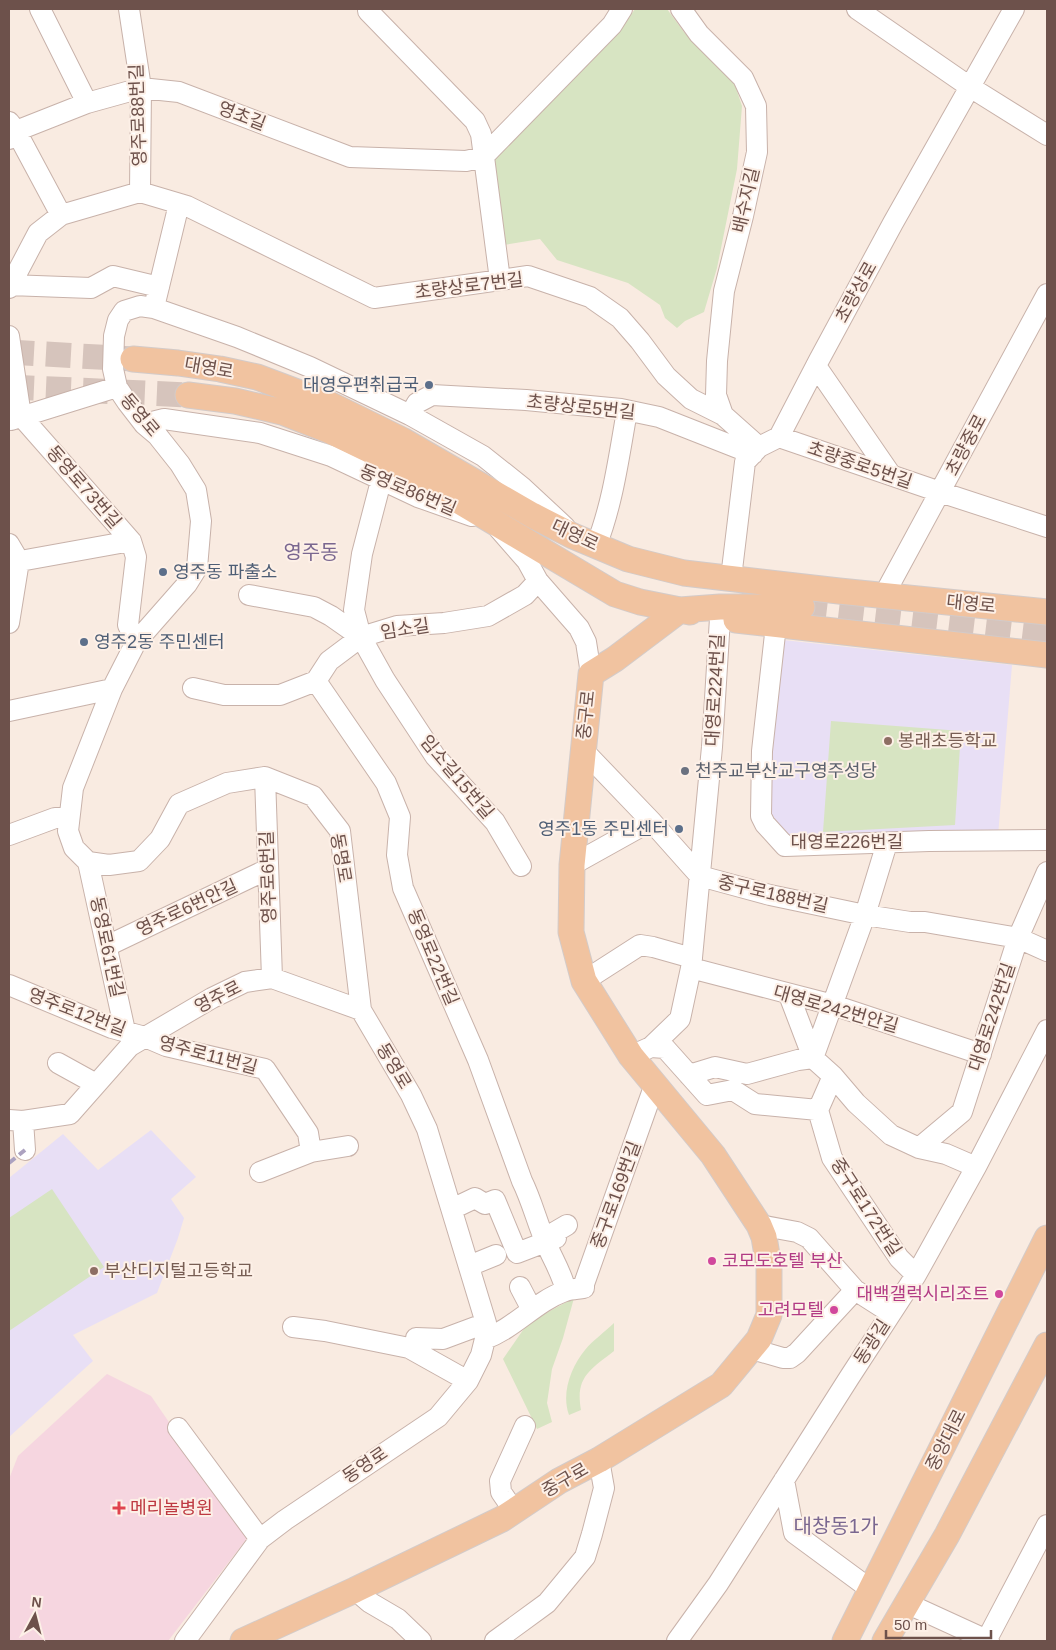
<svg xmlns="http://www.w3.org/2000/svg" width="1056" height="1650" font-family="Helvetica,'Noto Sans KR',sans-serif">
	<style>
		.education { fill: #e8dff5 }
		.medical { fill: #f6d6e0 }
		.green { fill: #d7e4c2 }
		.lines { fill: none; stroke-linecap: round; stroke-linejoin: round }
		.major-tunnel { stroke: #d6c4bc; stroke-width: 25; stroke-dasharray: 25 12; stroke-linecap: butt }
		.minor-casing { stroke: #c8b2aa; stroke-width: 22 }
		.major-casing { stroke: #d3cbc9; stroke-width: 27 }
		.minor { stroke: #fff; stroke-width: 20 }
		.major { stroke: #f1c3a0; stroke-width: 25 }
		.rail { stroke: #aca2c0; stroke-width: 4; stroke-dasharray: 8 5; stroke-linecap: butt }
		.service-dot { fill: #5c6f8a; stroke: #fdf0e7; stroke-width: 2 }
		.education-dot { fill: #8d6e63; stroke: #fdf0e7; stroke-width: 2 }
		.worship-dot { fill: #6b7280; stroke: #fdf0e7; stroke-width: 2 }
		.hotel-dot { fill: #d1479c; stroke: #fdf0e7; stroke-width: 2 }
		.health-dot { fill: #e0444e; stroke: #fdf0e7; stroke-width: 2 }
		.labels { text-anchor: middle; stroke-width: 4; stroke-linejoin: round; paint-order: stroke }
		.street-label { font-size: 18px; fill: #6d514b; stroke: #fdf0e7 }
		.service-label { font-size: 18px; fill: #4e5e75; stroke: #fdf0e7; text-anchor: end }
		.education-label { font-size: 18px; fill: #785e54; stroke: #fdf0e7; text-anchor: start }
		.worship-label { font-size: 18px; fill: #5b616d; stroke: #fdf0e7; text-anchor: start }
		.hotel-label { font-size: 18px; fill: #b23c85; stroke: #fdf0e7; text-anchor: end }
		.health-label { font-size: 18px; fill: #be3a42; stroke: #fdf0e7; text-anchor: start }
		.quarter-label { font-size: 20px; fill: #7a6790; stroke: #fdf0e7 }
	</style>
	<rect width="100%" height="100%" fill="#f9ebe1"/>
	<!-- education -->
	<path class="education" d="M783 640 1012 665 998 836 790 844 764 818Z
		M151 1130 196 1177 171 1199 184 1218 178 1238 157 1293 73 1335 93 1361 9 1437V1178L63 1134 98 1170Z"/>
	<!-- medical -->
	<path class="medical" d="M107 1374 151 1396 248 1537 168 1641H9V1479L18 1456Z"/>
	<!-- green -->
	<path class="green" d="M635 9H667L684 32 732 76 742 106 737 169 717 268 704 312 685 321 677 328 665 318 660 305 628 283 557 260 540 239 504 245 485 162 624 24Z
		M831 721 961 731 955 825 823 832Z
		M52 1189 104 1267 9 1331V1218Z
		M574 1298 563 1338 552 1369 547 1403 552 1422 537 1429 503 1359 523 1330 535 1319Z
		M614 1323V1351C590 1370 575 1377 581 1410L569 1415C561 1393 571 1367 585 1350 593 1340 605 1332 614 1323Z"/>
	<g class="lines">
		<!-- major-tunnel -->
		<path class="major-tunnel" d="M9 352 133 359
			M9 387 188 395
			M802 607 1047 636"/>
		<!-- minor casing -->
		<g class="minor-casing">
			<path id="minor" d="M40 9 87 103
				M129 9 141 88 140 192
				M681 9 699 34 743 78 756 106 757 152 743 216 724 291 717 361 716 395 723 415
				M857 9 970 87 1047 135
				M368 11 475 121 481 134 500 280
				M9 122 16 131 61 215
				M9 139 16 131 87 103 141 88 179 92 350 157 466 161 483 157 612 25 622 9
				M140 192 187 206 374 298 528 276 590 297 620 318 640 341 666 376 691 399 723 415 759 447
				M9 285 91 288 113 276 159 287
				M9 288 38 233 61 215 140 192
				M156 299 179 204
				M9 336 21 416 131 541 136 557 128 625 136 642
				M816 366 891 475
				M410 415 417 403 432 395 526 400 621 409 659 417 753 454
				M11 420 117 387
				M144 424 164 419 260 433 331 456 418 497 472 516
				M779 437 940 492 1047 527
				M381 481 362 554 354 610 361 637 385 680 435 756 495 822 521 866
				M499 529 527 561 538 581 579 628 586 642 591 674
				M9 544 19 561 9 623
				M596 546C613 503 619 456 627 411
				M9 563 131 541
				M731 578 745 462 759 447 779 437 819 360 893 223 1014 9
				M249 595 314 607 331 616 361 637
				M884 595 1047 294
				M776 625 762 751 761 816 765 824 785 846 929 841 1047 840
				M316 681 386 783 400 817 397 855 403 888 478 1060 522 1181C532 1201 537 1223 546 1243 553 1260 562 1273 566 1291
				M193 688 224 695H280L316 681 329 661 361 637 397 626 444 623 488 616 525 595 538 581
				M9 711 112 689
				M582 749 651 821 700 876 770 895 865 915 910 922H925L1018 938 1047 951
				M265 777 272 978
				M9 835 55 818H68
				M88 862 109 865 139 861 160 839 179 804 227 783 265 777 313 796 340 831 361 1010 411 1095 427 1129 486 1323 485 1339 481 1355 468 1381 438 1417 285 1520 260 1539 185 1641
				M88 862 74 848 68 831 73 788 112 689 136 642 187 584 197 568 201 521 196 490 180 464 157 435 144 424 127 402 117 387 113 369 114 336 118 320 124 311 140 306 154 308 237 337 310 367 410 415 483 456 522 487 565 527
				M88 862 125 1031
				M572 865 651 821
				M107 946 268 869
				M691 968 833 1005 981 1054
				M584 981 640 945 653 947 692 958
				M9 985 112 1028 145 1037 166 1046 265 1069 308 1133 311 1152
				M789 995 813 1058
				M651 1047 680 1019 691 968 712 747 720 618
				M642 1051 651 1047 665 1048 707 1095 733 1090 755 1104 818 1110 832 1158 899 1258 916 1275
				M813 1058 865 915 887 843
				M58 1063 96 1084
				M689 1075 715 1067 747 1074 798 1060 813 1058 833 1076 856 1103 891 1135 919 1148 946 1154 976 1167
				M818 1110 833 1076
				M9 1120 23 1121 70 1114 130 1046 212 998 245 982 272 978 361 1010
				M23 1121 25 1150
				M919 1148 962 1112 1018 938 1047 872
				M260 1172 311 1152 348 1146
				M452 1209 475 1198 485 1204 495 1200 517 1253 556 1238 555 1232 567 1225
				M759 1225 797 1232 809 1238 855 1290 891 1313
				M469 1266 496 1255
				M520 1287 532 1310
				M293 1327 325 1331 409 1348 468 1381
				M416 1338 443 1339 486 1323
				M485 1339C515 1328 535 1302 565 1291 571 1289 578 1289 584 1288V1284L655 1084
				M752 1349 783 1358H790L797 1353 855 1290
				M178 1428 260 1539
				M784 1480 794 1533 870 1589
				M514 1511 501 1492 500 1481 525 1426
				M355 1590 369 1602 398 1619 421 1641
				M906 1603 989 1641
				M495 1641 547 1603 585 1557 592 1534 604 1488 599 1460
				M677 1641 718 1584 849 1378 916 1275 976 1167 1047 1030
				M986 1641 1047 1525"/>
		</g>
		<!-- major casing -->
		<g class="major-casing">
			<path id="major" d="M133 359 178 363 220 369 257 377 329 404 402 440 532 515 573 536 628 559 684 573 839 591 1047 612
				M188 395 235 401 282 412 330 431 390 460 615 594 640 602 690 612
				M736 620 1047 655
				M243 1641 355 1590 502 1519 559 1481 599 1460 721 1385 759 1339 769 1315V1267L764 1237 759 1225 713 1155 631 1056 584 981 571 932 572 865 591 674 615 659 680 610 720 607H802
				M845 1641 1047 1238
				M885 1641 947 1535 1047 1345"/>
		</g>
		<!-- minor -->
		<use href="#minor" class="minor"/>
		<!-- major -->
		<use href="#major" class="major"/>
		<!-- rail -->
		<path class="rail" d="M9 1163 25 1150"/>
	</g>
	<!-- markers -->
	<g class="service-dot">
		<circle cx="429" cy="385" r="5"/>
		<circle cx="163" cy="572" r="5"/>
		<circle cx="84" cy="642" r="5"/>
		<circle cx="679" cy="829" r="5"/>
	</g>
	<g class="education-dot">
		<circle cx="888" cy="741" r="5"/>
		<circle cx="94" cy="1271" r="5"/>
	</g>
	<circle class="worship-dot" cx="685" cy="771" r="5"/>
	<g class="hotel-dot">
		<circle cx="712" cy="1261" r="5"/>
		<circle cx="999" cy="1294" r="5"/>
		<circle cx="834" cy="1310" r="5"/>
	</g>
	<path class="health-dot" d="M116.5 1500.5h5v5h5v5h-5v5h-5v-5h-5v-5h5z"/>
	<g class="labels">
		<!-- street labels -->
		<g class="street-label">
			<text transform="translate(138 115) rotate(-92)" y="6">영주로88번길</text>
			<text transform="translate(242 116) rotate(21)" y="6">영초길</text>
			<text transform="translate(746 200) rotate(-77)" y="6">배수지길</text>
			<text transform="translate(469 286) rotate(-7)" y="6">초량상로7번길</text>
			<text transform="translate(856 292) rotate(-61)" y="6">초량상로</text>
			<text transform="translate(209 368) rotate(10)" y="6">대영로</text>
			<text transform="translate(581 407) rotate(6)" y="6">초량상로5번길</text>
			<text transform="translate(140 415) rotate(50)" y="6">동영로</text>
			<text transform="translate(966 445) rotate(-62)" y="6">초량중로</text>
			<text transform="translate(860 465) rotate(19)" y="6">초량중로5번길</text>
			<text transform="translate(84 487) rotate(49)" y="6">동영로73번길</text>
			<text transform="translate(408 490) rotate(23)" y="6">동영로86번길</text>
			<text transform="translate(575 535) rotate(25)" y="6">대영로</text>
			<text transform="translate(971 604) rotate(6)" y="6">대영로</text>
			<text transform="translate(405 629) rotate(-9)" y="6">임소길</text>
			<text transform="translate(715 690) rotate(-87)" y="6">대영로224번길</text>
			<text transform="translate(586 715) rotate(-84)" y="6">중구로</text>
			<text transform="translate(457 777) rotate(50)" y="6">임소길15번길</text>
			<text x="847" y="848">대영로226번길</text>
			<text transform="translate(341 858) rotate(80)" y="6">동명로</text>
			<text transform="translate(268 877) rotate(-92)" y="6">영주로6번길</text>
			<text transform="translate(773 894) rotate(13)" y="6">중구로188번길</text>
			<text transform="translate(187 908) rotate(-25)" y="6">영주로6번안길</text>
			<text transform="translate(107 947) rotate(78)" y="6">동영로61번길</text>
			<text transform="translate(433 957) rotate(67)" y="6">동영로22번길</text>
			<text transform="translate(218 997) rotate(-27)" y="6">영주로</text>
			<text transform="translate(836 1009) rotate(16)" y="6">대영로242번안길</text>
			<text transform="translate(77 1012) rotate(21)" y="6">영주로12번길</text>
			<text transform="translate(992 1017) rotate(-72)" y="6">대영로242번길</text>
			<text transform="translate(208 1055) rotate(15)" y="6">영주로11번길</text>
			<text transform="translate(394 1066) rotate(59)" y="6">동영로</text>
			<text transform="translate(616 1195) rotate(-70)" y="6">중구로169번길</text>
			<text transform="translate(866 1207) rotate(57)" y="6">중구로172번길</text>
			<text transform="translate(872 1342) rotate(-57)" y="6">동광길</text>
			<text transform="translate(946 1440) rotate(-63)" y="6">중앙대로</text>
			<text transform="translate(365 1465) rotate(-34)" y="6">동영로</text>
			<text transform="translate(565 1480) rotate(-30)" y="6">중구로</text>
		</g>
		<!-- service labels -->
		<g class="service-label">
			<text x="419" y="391">대영우편취급국</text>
			<text x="173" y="578" text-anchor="start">영주동 파출소</text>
			<text x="94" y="648" text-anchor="start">영주2동 주민센터</text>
			<text x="669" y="835">영주1동 주민센터</text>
		</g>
		<!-- education labels -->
		<g class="education-label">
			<text x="898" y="747">봉래초등학교</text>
			<text x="104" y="1277">부산디지털고등학교</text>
		</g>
		<!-- worship labels -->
		<g class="worship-label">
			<text x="695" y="777">천주교부산교구영주성당</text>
		</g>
		<!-- hotel labels -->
		<g class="hotel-label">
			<text x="722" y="1267" text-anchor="start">코모도호텔 부산</text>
			<text x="989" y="1300">대백갤럭시리조트</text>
			<text x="824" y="1316">고려모텔</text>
		</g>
		<!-- health labels -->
		<g class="health-label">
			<text x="130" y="1514">메리놀병원</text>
		</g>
		<!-- quarter labels -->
		<g class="quarter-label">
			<text x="311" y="559">영주동</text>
			<text x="836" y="1533">대창동1가</text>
		</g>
	</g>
	<!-- border -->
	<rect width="1056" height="1650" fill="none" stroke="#6d514b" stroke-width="20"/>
	<!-- north arrow -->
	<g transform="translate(35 1615) rotate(7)" stroke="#fdf0e7" stroke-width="4" paint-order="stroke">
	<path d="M0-4L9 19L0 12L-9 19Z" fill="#6d514b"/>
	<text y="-8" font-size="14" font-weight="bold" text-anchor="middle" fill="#6d514b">N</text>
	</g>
	<!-- scale -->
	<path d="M886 1630v8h105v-8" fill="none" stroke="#6d514b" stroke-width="2.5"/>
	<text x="894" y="1630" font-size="15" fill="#6d514b" stroke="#fdf0e7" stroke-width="4" paint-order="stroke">50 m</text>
</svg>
